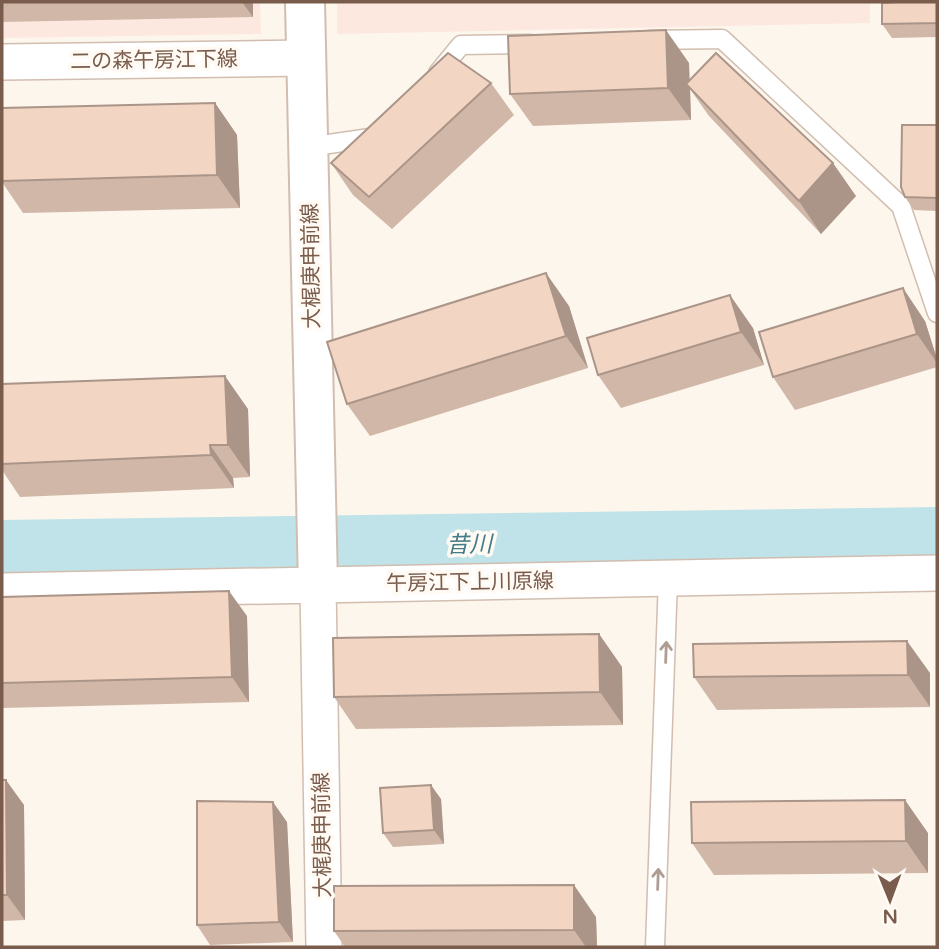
<svg xmlns="http://www.w3.org/2000/svg" width="939" height="949" font-family="'Varela Round','Noto Sans JP',sans-serif">
	<style>
		.commercial { fill: #fde8e0 }
		.lines { fill: none; stroke-linecap: round; stroke-linejoin: round }
		.river { stroke: #bfe3e8; stroke-width: 60 }
		.service-casing { stroke: #d1beb0; stroke-width: 21 }
		.minor-casing { stroke: #d1beb0; stroke-width: 38 }
		.tertiary-casing { stroke: #d1beb0; stroke-width: 42 }
		.service { stroke: #fff; stroke-width: 18 }
		.minor { stroke: #fff; stroke-width: 35 }
		.tertiary { stroke: #fff; stroke-width: 38 }
		.wall { fill: #d1b7a8 }
		.shaded-wall { fill: #aa9588 }
		.building { fill: #f3d5c3; stroke: #aa9588; stroke-width: 2 }
		.oneway { stroke: #af9d94 }
		.labels { text-anchor: middle; stroke-width: 7; stroke-linejoin: round; paint-order: stroke }
		.street-label { font-size: 21px; fill: #7a5c4d; stroke: #fffaf3 }
		.water-label { font-size: 23px; font-style: italic; fill: #437c86; stroke: #fffaf3 }
	</style>
	<rect width="100%" height="100%" fill="#fdf6ec"/>
	<!-- commercial -->
	<path class="commercial" d="M2 2H260L261 34 2 38Z
		M337 2H870V23L337 34Z"/>
	<g class="lines">
		<!-- river -->
		<path class="river" d="M2 550 937 537"/>
		<!-- service casing -->
		<g class="service-casing">
			<path id="service" d="M649 40 722 39 901 206 937 313
				M438 73 461 45 530 44
				M308 147 377 137
				M655 947 668 578"/>
		</g>
		<!-- minor casing -->
		<g class="minor-casing">
			<path id="minor" d="M2 62 305 58
				M318 585 324 947
				M2 591 937 573"/>
		</g>
		<!-- tertiary casing -->
		<g class="tertiary-casing">
			<path id="tertiary" d="M305 2 318 585"/>
		</g>
		<!-- service -->
		<use href="#service" class="service"/>
		<!-- minor -->
		<use href="#minor" class="minor"/>
		<!-- tertiary -->
		<use href="#tertiary" class="tertiary"/>
	</g>
	<!-- wall -->
	<path class="wall" d="M2 2H253V17L2 22Z
		M937 2V37L892 38 882 24Z
		M689 63V80L856 196 821 234 709 116 690 89 691 120 533 126 510 94Z
		M491 83 514 115 392 229 353 195 331 163Z
		M215 103 237 135 240 208 23 213 2 182V108Z
		M937 125V211L914 210 905 197Z
		M569 306 588 368 370 436 347 404Z
		M925 321 937 359V367L795 410 773 377Z
		M753 328 764 365 621 408 598 375Z
		M2 384 248 409 250 477 233 478 234 488 20 497 2 470Z
		M2 597 247 616 249 702 2 708Z
		M599 634 622 667 623 725 356 729 334 697Z
		M930 673V707L717 710 694 677Z
		M2 780 24 805 25 920 2 921Z
		M441 799 444 844 393 847 383 833Z
		M287 822 293 942 210 945 197 925Z
		M928 833V873L714 875 692 843Z
		M596 917 597 947H345L334 931Z"/>
	<!-- shaded-wall -->
	<path class="shaded-wall" d="M242 2H253V17Z
		M666 30 689 63 690 87 686 84 690 89 691 120 668 88Z
		M215 103 237 135 240 208 217 175Z
		M833 163 856 196 821 234 799 201Z
		M546 273 569 306 588 368 566 336Z
		M903 288 925 321 937 359V363L917 334Z
		M730 295 753 328 764 365 741 332Z
		M225 376 248 409 250 477 228 445Z
		M210 445 233 478 234 488 211 455Z
		M229 591 247 616 249 702 232 677Z
		M599 634 622 667 623 725 600 692Z
		M907 641 930 673V707L908 675Z
		M6 780 24 805 25 920 7 895Z
		M431 785 441 799 444 844 434 830Z
		M905 800 928 833V873L906 841Z
		M273 802 287 822 293 942 279 922Z
		M574 885 596 917 597 947H586L574 930Z"/>
	<!-- building -->
	<path class="building" d="M897 2H937V23L882 24V3Z
		M666 30 668 88 510 94 508 36Z
		M448 53 491 83 369 197 331 163Z
		M716 53 833 163 799 201 686 84Z
		M215 103 217 175 2 181V108Z
		M902 125H937V198L905 197 901 187Z
		M546 273 566 336 347 404 327 342Z
		M903 288 917 334 773 377 759 332Z
		M730 295 741 332 598 375 587 338Z
		M225 376 228 445H210L211 455 2 464V384Z
		M229 591 232 677 2 683V597Z
		M599 634 600 692 334 697 333 638Z
		M907 641 908 675 694 677 693 644Z
		M2 780H6L7 895H2Z
		M431 785 434 830 383 833 380 788Z
		M905 800 906 841 692 843 691 802Z
		M197 801 273 802 279 922 197 925Z
		M574 885V930L334 931V886Z"/>
	<!-- one-way arrows -->
	<defs><path id="oneway-shaft" d="M-6 0H5M1.5-3L5.5 0L1.5 3" fill="none" stroke-width="1.6" stroke-linecap="round" stroke-linejoin="round" transform="scale(1.75)"/></defs>
	<g class="oneway">
		<use href="#oneway-shaft" transform="translate(666 652) rotate(-88)"/>
		<use href="#oneway-shaft" transform="translate(658 879) rotate(-88)"/>
	</g>
	<g class="labels">
		<!-- street labels -->
		<g class="street-label">
			<text transform="translate(154 60) rotate(-1)" y="7">二の森午房江下線</text>
			<text transform="translate(311 266) rotate(-91)" y="7">大梶庚申前線</text>
			<text transform="translate(470 582) rotate(-1)" y="7">午房江下上川原線</text>
			<text transform="translate(322 835) rotate(-91)" y="7">大梶庚申前線</text>
		</g>
		<!-- water labels -->
		<g class="water-label">
			<text transform="translate(469 544) rotate(-1)" y="8">昔川</text>
		</g>
	</g>
	<!-- border -->
	<rect width="939" height="949" fill="none" stroke="#7a5c4d" stroke-width="7"/>
	<!-- north arrow -->
	<g transform="translate(890 900) rotate(179)" stroke="#fffaf3" stroke-width="5" paint-order="stroke">
	<path d="M0-5L12 26L0 18L-12 26Z" fill="#7a5c4d"/>
	<text y="-10" font-size="19" font-weight="bold" text-anchor="middle" fill="#7a5c4d">N</text>
	</g>
</svg>
